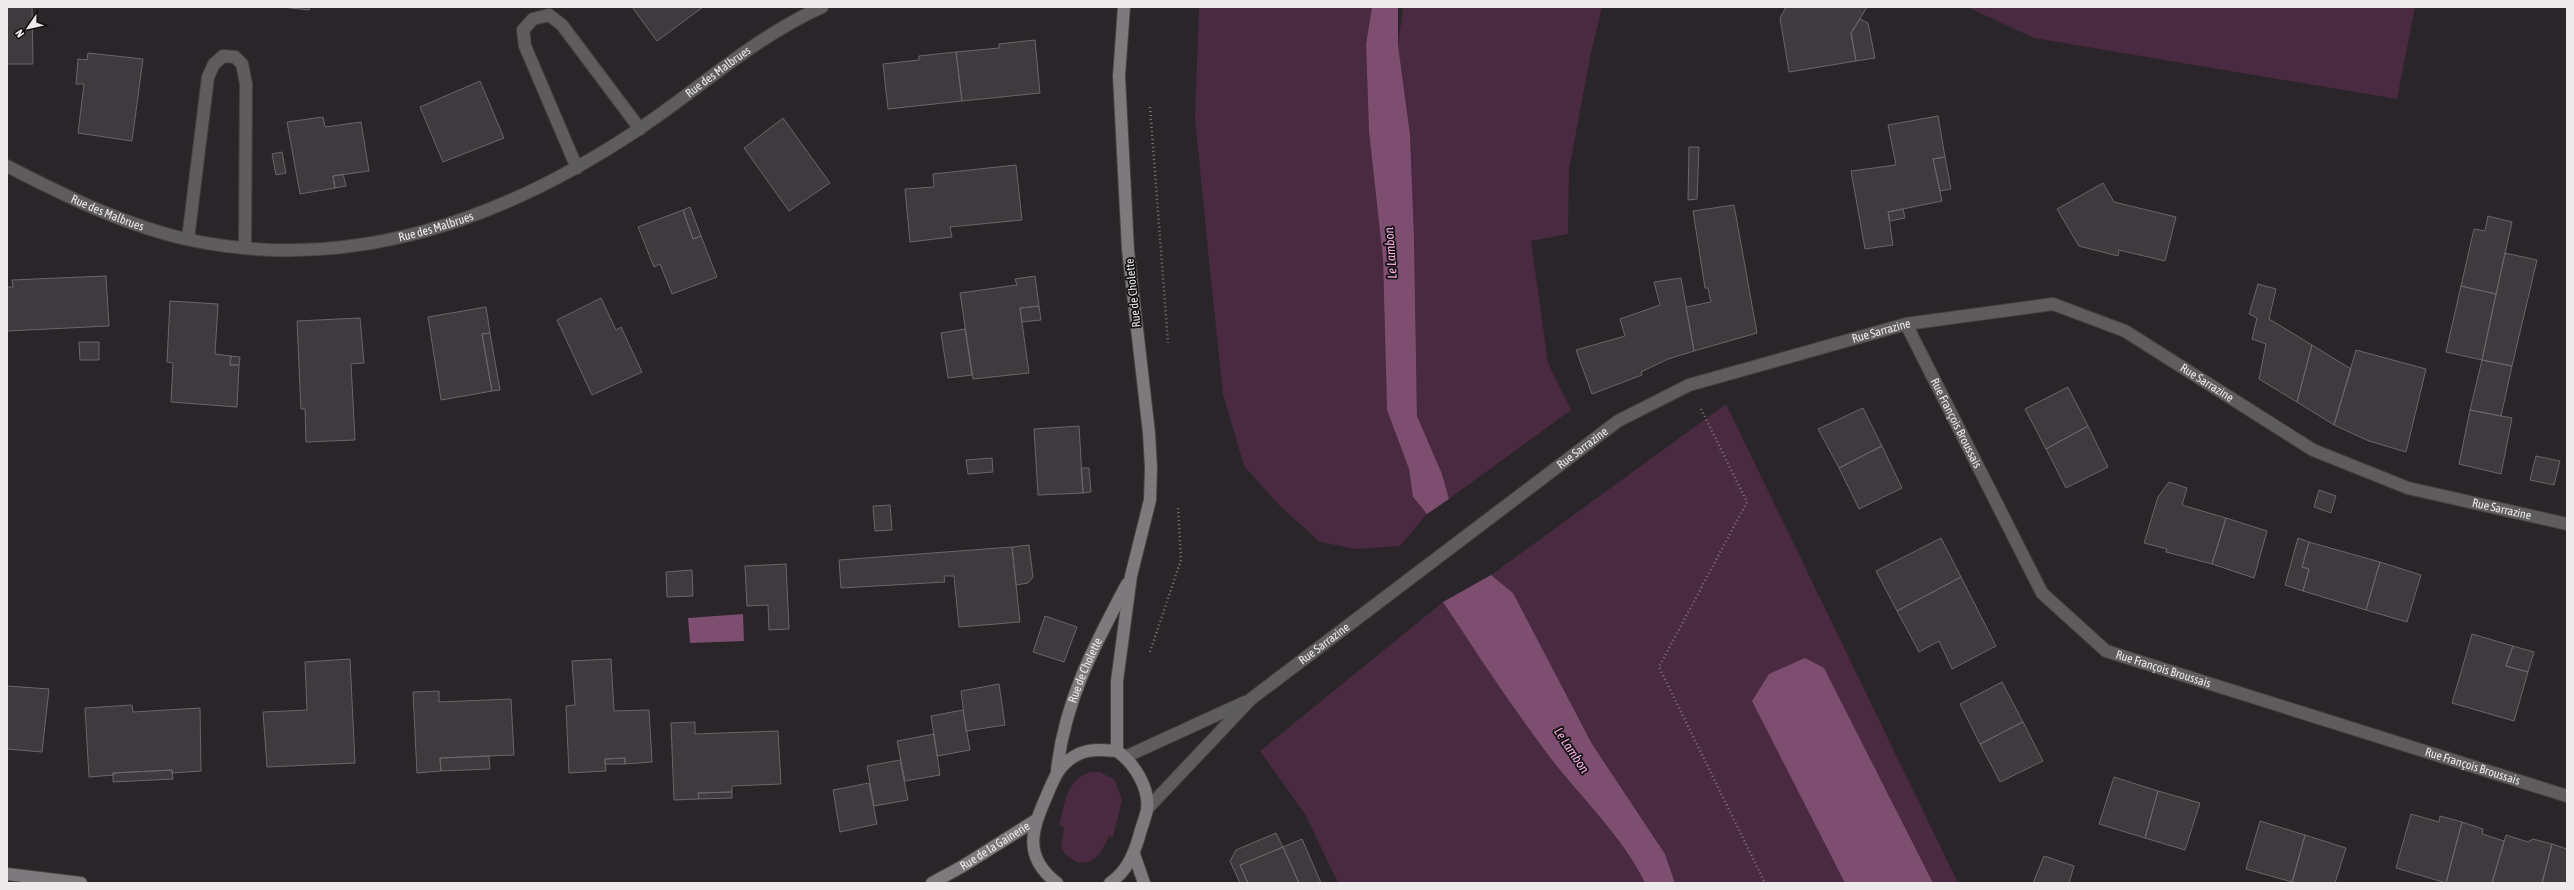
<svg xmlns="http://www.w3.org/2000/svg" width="2574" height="890" font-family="'Asap Condensed',sans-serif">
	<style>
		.green { fill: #492a40 }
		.water { fill: #7d4e70 }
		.building { fill: #3f3a3e; stroke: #6b6569 }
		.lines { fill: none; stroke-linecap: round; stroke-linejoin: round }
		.street-casing { stroke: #454143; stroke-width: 14 }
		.secondary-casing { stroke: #454143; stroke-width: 14 }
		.path { stroke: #7b777a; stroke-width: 2.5; stroke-dasharray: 1 3; stroke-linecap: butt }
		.street { stroke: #5e5c5d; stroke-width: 12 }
		.secondary { stroke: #7d797c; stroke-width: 12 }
		.labels { text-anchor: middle; stroke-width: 3.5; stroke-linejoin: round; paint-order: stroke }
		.street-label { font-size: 12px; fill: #edeaec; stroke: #110f10 }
		.water-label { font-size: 13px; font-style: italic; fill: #fdb3e8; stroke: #110f10 }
	</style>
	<rect width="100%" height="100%" fill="#2a2528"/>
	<!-- green -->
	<path class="green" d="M1199 7H1372L1366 44 1369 132 1383 259 1387 410 1409 469 1413 497 1427 514 1400 546 1356 549 1320 542 1279 505 1244 466 1223 394 1211 281 1195 118Z
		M1403 7H1602L1591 53 1569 169 1568 234 1531 241 1548 363 1571 410 1449 499 1442 474 1417 416 1414 238 1410 134 1398 45Z
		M1967 7H2415L2397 99 2034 38Z
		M1726 404 1958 883H1675L1665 854 1592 744 1513 593 1491 575Z
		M1443 602C1478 655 1513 709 1552 760 1583 800 1623 837 1645 883H1338L1305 814 1260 751Z
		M1091 772H1100L1115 780 1122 800 1113 837 1109 836C1102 852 1097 863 1078 863L1066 855 1061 848 1064 827 1059 825C1065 803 1066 779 1091 772Z"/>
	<!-- water -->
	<path class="water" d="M1372 7H1398V45L1410 134 1414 238 1417 416 1442 474 1449 499 1427 514 1413 497 1409 469 1387 410 1383 259 1369 132 1366 44Z
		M1491 575 1513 593 1592 744 1665 854 1675 883H1645C1623 837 1583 800 1552 760 1513 709 1478 655 1443 602Z
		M743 614 744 641 690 643 688 618Z
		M1805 658 1824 668 1933 883H1845L1752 701 1769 674Z"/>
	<!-- building -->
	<path class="building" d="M7 7H32L33 64H7Z
		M282 7H310L309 10Z
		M632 7H703L657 41Z
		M1786 7H1867L1851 33 1856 61 1789 72 1780 18Z
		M1860 19 1868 23 1875 58 1856 61 1851 33Z
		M1035 40 1040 93 962 101 956 52 999 48V44Z
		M956 52 962 101 888 109 883 64 919 60V56Z
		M88 53 143 59 132 141 78 133 84 84H76L78 59 87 60Z
		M480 81 504 138 443 162 420 107Z
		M1938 116 1945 157 1933 159 1942 201 1888 212 1893 245 1865 249 1851 171 1896 165 1888 125Z
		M323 117 325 127 361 122 369 171 333 176 335 188 300 194 287 122Z
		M783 118 830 183 789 211 744 148Z
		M1689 147H1699L1697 199 1688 200Z
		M282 152 286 173 276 175 272 154Z
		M1945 157 1951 189 1940 191 1933 159Z
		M1016 165 1022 220 950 227 952 237 910 242 905 189 934 187 933 174Z
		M343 174 346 186 335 188 333 176Z
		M2103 183 2114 202 2176 217 2165 261 2119 250 2118 256 2079 246 2057 209Z
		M1734 205 1757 333 1694 351 1686 307 1711 302 1708 288H1705L1693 211Z
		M690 207 701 236 693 239 683 210Z
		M1903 209 1905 218 1890 221 1888 212Z
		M683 210 693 239 701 236 717 277 672 294 660 264 654 267 638 227Z
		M2488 216 2512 222 2496 294 2461 286 2474 229 2485 231Z
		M2505 253 2537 260 2512 366 2482 360Z
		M106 276 109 326 7 331V287H13L12 280Z
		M1035 276 1039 306 1020 308 1029 373 973 379 960 293 1017 285 1015 279Z
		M1681 278 1694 351 1668 359 1641 372 1642 375 1592 394 1576 350 1625 336 1620 319 1660 305 1654 282Z
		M2258 284 2276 289 2269 319 2312 345 2297 402 2259 379 2266 344 2252 339 2257 318 2249 314Z
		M2461 286 2496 294 2482 360 2446 352Z
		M601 298 616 330 621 327 642 372 592 395 557 320Z
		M170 301 218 304 215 354 231 356 230 365H239L237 407 171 402 173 363 167 362Z
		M1039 306 1041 320 1022 322 1020 308Z
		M486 307 490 333 482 334 492 391 441 400 428 317Z
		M360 318 364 363 351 364 355 440 306 442 305 409H301L297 321Z
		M965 329 972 375 948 378 941 333Z
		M490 333 500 390 492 391 482 334Z
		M79 342H99V360H80Z
		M2312 345 2351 369 2334 425 2297 402Z
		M2356 350 2426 369 2406 452 2369 441 2334 425Z
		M231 356 240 357 239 365H230Z
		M2482 360 2512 366 2501 416 2470 410Z
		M2068 387 2088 426 2046 449 2025 409Z
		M1863 408 1882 446 1839 468 1818 429Z
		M2470 410 2512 418 2501 474 2459 464Z
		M1079 426 1083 493 1038 495 1034 429Z
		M2088 426 2108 467 2066 488 2046 449Z
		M1882 446 1902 488 1859 509 1839 468Z
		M2536 456 2560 461 2554 485 2530 480Z
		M992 458 993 472 968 474 966 460Z
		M1081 468H1089L1091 492 1083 493Z
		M2169 482 2187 488 2182 505 2226 518 2212 564 2166 552 2167 549 2144 543 2158 497Z
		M2319 490 2336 496 2331 513 2314 507Z
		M890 505 892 530 875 531 873 506Z
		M2226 518 2267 531 2254 578 2212 564Z
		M1941 538 1961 577 1897 611 1876 571Z
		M2298 538 2309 542 2302 567 2309 569 2303 591 2285 585Z
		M2309 542 2380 562 2366 610 2303 591 2309 569 2302 567Z
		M1029 545 1033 577 1028 583 1016 585 1012 547Z
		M1012 547 1020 622 959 627 954 576H944L945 582 841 588 839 560Z
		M2380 562 2421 575 2407 622 2366 610Z
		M786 564 789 629 769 630 768 605 747 606 745 566Z
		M692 570 693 596 667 597 666 572Z
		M1961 577 1996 646 1952 669 1939 641 1919 652 1897 611Z
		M1045 616 1077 627 1064 662 1033 652Z
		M2472 634 2513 646 2506 666 2528 672 2514 721 2452 703Z
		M2513 646 2534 652 2528 672 2506 666Z
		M350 659 355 763 267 767 263 712 307 710 305 662Z
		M611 659 614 711 649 710 652 762 625 764V758L605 759 606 771 569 773 566 706 575 705 572 661Z
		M2002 682 2023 722 1980 744 1960 704Z
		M999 684 1005 725 966 731 961 691Z
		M7 686 49 689 42 752 7 749Z
		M439 691V702L511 699 514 755 440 758 441 771 417 773 413 692Z
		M132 705 133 712 200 708 201 771 172 773V770L113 773 114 775 89 777 85 708Z
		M963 710 970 750 937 756 931 716Z
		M695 722V734L778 731 781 784 732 786V792L698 793 699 799 674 800 671 723Z
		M2023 722 2043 761 2000 782 1980 744Z
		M934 734 940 775 905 781 897 741Z
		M489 756 490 769 441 771 440 758Z
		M625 758V764H605V759Z
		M900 760 908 800 874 806 867 766Z
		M172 770 173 779 113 782V773Z
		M2114 777 2158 791 2145 838 2099 824Z
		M869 783 877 824 840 832 833 790Z
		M2158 791 2200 803 2185 850 2145 838Z
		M732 792V798L699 799 698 793Z
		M2411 814 2439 822 2440 816 2462 822 2446 883 2396 868Z
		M2260 821 2305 835 2292 882 2246 869Z
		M2462 822 2483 829 2482 834 2504 841 2492 883H2446Z
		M1276 833 1283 847 1240 865 1248 883H1240L1230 861 1236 850Z
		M2305 835 2346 848 2335 883H2292Z
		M2506 835 2528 842 2533 839 2552 844 2542 883H2492Z
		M1302 839 1321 883H1299L1283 847Z
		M2552 844 2567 849V883H2542Z
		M1283 847 1299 883H1248L1240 865Z
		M2044 856 2074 866 2069 883H2033Z"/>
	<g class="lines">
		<!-- street casing -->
		<g class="street-casing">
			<g id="street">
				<path id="s1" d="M7 166C65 196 126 226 190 240 353 274 504 219 639 129 700 88 755 37 822 7"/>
				<path d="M577 168 525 46 523 30 533 19 549 15 562 25 640 129"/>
				<path d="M188 239 208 77 214 64 223 56 235 57 242 64 246 84 245 248"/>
				<path id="s2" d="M1906 324 2042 593 2106 651 2567 796"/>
				<path d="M1125 757 1245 702"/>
				<path id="s3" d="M1147 809 1251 699 1618 421 1689 385 1906 324 2053 304 2125 331 2313 450 2408 488 2567 524"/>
			</g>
		</g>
		<!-- secondary casing -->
		<g class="secondary-casing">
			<g id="secondary">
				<path d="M1117 751V681L1131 576 1150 500 1151 468 1149 433 1128 250 1119 76 1124 7"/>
				<path id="s4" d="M1057 770C1065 700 1094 646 1127 584"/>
				<path d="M1134 854 1144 883"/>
				<path d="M7 874 81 883"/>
				<path id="s5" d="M932 883 963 866 1036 820"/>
				<path d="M1057 883C1022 856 1032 829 1047 795 1054 778 1059 765 1075 756 1088 748 1103 750 1117 751 1134 763 1150 788 1147 810 1145 819 1141 828 1139 837 1133 856 1127 871 1110 883"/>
			</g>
		</g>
		<!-- path -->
		<path class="path" d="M1150 107 1168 343
			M1701 409 1747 502 1659 667 1765 883
			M1150 652 1181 560 1178 506"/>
		<!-- street -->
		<use href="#street" class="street"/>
		<!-- secondary -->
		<use href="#secondary" class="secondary"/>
	</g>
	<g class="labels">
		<!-- street labels -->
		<g class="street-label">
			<text dy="4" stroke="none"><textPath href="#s1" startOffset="771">Rue des Malbrues</textPath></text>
			<text dy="4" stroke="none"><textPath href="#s1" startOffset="111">Rue des Malbrues</textPath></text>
			<text dy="4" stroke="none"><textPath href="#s1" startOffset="447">Rue des Malbrues</textPath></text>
			<text transform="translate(1133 293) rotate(-96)" y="4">Rue de Cholette</text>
			<text dy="4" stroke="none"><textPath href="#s3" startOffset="891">Rue Sarrazine</textPath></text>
			<text dy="4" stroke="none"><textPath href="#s3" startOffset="1239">Rue Sarrazine</textPath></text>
			<text dy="4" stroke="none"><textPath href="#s2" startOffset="111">Rue François Broussais</textPath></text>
			<text dy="4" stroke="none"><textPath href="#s3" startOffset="567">Rue Sarrazine</textPath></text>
			<text dy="4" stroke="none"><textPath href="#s3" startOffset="1563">Rue Sarrazine</textPath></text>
			<text dy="4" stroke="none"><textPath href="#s3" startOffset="243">Rue Sarrazine</textPath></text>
			<text dy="4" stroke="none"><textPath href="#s2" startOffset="448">Rue François Broussais</textPath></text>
			<text dy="4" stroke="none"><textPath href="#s4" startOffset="104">Rue de Cholette</textPath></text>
			<text dy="4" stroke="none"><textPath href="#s2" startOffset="772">Rue François Broussais</textPath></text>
			<text dy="4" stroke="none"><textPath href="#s5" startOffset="73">Rue de la Gainerie</textPath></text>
		</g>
		<!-- water labels -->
		<g class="water-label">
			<text transform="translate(1390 253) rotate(-94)" y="5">Le Lambon</text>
			<text transform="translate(1572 750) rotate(56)" y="5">Le Lambon</text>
		</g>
	</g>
	<!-- border -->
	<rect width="2574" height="890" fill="none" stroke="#edeaec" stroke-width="16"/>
	<!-- north arrow -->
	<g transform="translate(28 28) rotate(236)" stroke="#110f10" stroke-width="3" paint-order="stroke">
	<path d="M0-3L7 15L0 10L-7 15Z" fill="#edeaec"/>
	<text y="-6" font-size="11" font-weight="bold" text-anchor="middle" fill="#edeaec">N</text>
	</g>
</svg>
